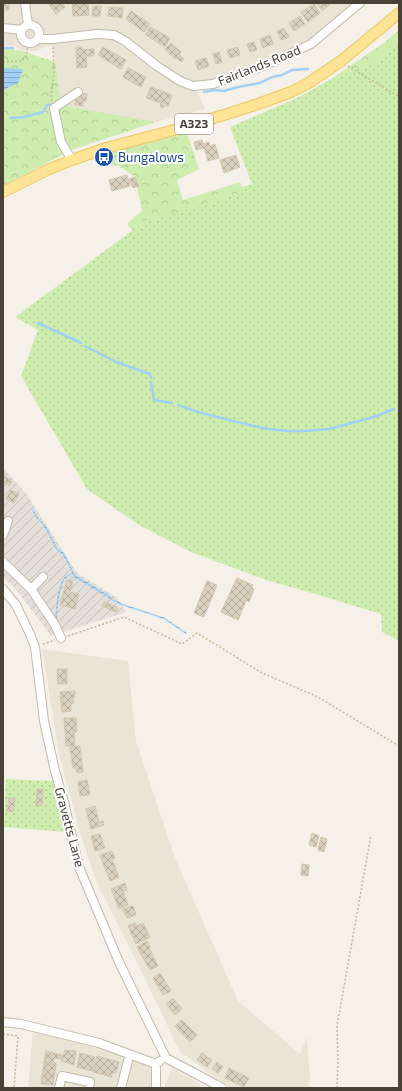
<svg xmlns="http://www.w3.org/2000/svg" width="402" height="1091" font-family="'Exo 2',sans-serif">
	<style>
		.residential { fill: #e9e4d5 }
		.industrial { fill: url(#industrial-furrows) }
		.green { fill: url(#green-dots) }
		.forest { fill: url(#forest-crowns) }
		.water { fill: url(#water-rules) }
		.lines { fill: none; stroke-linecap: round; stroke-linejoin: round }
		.stream { stroke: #a0d0f6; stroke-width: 2.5 }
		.building { fill: url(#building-cross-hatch); stroke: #d3c6af }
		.minor-casing { stroke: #c1baa9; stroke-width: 10 }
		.major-casing { stroke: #edc65e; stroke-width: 12 }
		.path { stroke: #c4b699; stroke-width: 1.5; stroke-dasharray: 2 2; stroke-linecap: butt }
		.minor { stroke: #fff; stroke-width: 8 }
		.major { stroke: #ffe496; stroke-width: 10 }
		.labels { text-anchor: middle; stroke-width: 4; stroke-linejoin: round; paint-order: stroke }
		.shield { fill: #fff; stroke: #807b72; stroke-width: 1 }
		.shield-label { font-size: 12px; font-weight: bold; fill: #494236 }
		.street-label { font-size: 13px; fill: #494236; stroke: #fff }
		.transit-label { font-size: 13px; fill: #164399; stroke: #fff; text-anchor: start }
	</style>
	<defs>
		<pattern id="industrial-furrows" width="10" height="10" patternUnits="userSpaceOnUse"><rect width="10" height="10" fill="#e4e0d9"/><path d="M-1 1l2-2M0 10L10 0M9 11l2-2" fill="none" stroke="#c5c1bb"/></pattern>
		<pattern id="green-dots" width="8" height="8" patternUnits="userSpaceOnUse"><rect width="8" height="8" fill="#ceecad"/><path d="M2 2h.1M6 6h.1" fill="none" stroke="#b2cc95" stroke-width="1.8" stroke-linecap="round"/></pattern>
		<pattern id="forest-crowns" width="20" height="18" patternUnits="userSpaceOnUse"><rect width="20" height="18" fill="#ceecad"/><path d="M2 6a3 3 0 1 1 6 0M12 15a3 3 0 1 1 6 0" fill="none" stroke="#b2cc95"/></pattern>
		<pattern id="water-rules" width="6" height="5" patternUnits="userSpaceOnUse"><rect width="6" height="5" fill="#a0d0f6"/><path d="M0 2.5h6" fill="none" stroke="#84aac8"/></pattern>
		<pattern id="building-cross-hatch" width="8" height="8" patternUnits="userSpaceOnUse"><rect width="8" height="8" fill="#dad0bf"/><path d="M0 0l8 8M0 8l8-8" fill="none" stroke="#b3aa9c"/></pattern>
	</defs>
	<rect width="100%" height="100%" fill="#f5f1e8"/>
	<!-- residential -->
	<path class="residential" d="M3 3H361L311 44 196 89 205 109 156 122 61 105 53 46 44 47 37 51H22L15 46 3 45Z
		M42 649 128 661 136 741 175 858 238 1001 300 1054 307 1037 310 1079 309 1088H230L180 1052 135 958 96 881 80 833 59 754Z
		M33 1030 155 1059 154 1088H28Z
		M172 1067 205 1088H164Z"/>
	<!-- industrial -->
	<path class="industrial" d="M3 468 26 493 77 573 116 597 126 612 51 636 15 588 3 577Z"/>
	<!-- green -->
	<path class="green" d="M399 41V641L382 632 381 614 312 593 269 581 191 552 139 525 87 489 21 376 38 330 15 317 148 219 252 184 230 127 297 98 331 79 374 63Z
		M6 779 53 781 66 832 4 827Z"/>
	<!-- forest -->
	<path class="forest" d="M399 30V41L374 63 331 79 384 43Z
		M3 48 22 51 55 62 61 105 156 122 74 149 3 185Z
		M187 133 199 169 177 180 183 200 240 182 245 192 150 221 148 219 132 230 127 224 142 211 135 177 119 166 107 165 104 156 116 151Z"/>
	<!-- water -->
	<path class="water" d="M3 68 22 69 23 70 18 83 9 87 3 91Z
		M33 509 36 515 47 528 57 548 64 553 75 575 108 595 114 600 118 601 123 604 165 618 187 633 186 634 164 619 121 605 117 602H114L106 596 75 578 72 574C70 575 68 576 66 578 59 585 57 612 57 622H55C56 611 57 587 64 578 65 576 69 574 72 573L66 560 62 554 56 549 48 533 42 524 35 516 32 510Z"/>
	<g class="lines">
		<!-- stream -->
		<path class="stream" d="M3 48H13
			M204 92 215 90 224 91 238 87 260 83 272 77 282 75 292 70 308 69
			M11 118 24 117 43 112 47 105 55 104
			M38 323 81 343
			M85 346 116 362 150 374 151 378
			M151 382 154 400 172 403
			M178 405 198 412 221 418 262 428 286 431H304L329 429 374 417 394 409"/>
	</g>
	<!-- building -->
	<path class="building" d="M3 3H9V10H3Z
		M48 3H62L65 7 56 14Z
		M72 3H88L89 15 73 16Z
		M318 3H331L323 11 317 4Z
		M314 4 320 13 308 22 301 12Z
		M93 6H101L100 16H92Z
		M109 7 123 8 122 18 108 16Z
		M131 11 150 24 144 32 126 19Z
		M300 16 305 24 294 31 289 23Z
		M150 27 170 38 165 47 146 35Z
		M284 28 289 37 281 40 277 31Z
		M270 35 273 44 263 48 260 39Z
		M254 42 257 50 250 52 247 44Z
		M171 43 181 52 179 54 184 59 181 62 177 58 175 59 165 49Z
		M82 47V50L94 49V56H86L87 67 77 68 76 48Z
		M103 47 126 60 121 69 98 55Z
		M238 47 240 55 230 58 227 50Z
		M219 52 222 62 216 64 213 54Z
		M206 58 209 66 198 70 195 61Z
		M128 68 146 77 141 87 123 77Z
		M151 87 172 95 168 106 165 105 163 108 160 107 161 103 146 98Z
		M80 93 87 94 86 101H83V106L75 105 76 99 79 100Z
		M202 140 203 144 209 142 210 146 215 144 219 158 208 161 204 148 196 150 194 142Z
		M236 155 240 167 224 173 220 160Z
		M127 175 130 186 112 191 109 180Z
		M135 177 139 186 133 188 129 179Z
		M3 475 12 482 9 486 3 481Z
		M11 490 19 494 14 503 6 499Z
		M237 578 253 585 238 620 221 612Z
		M67 580 73 581 70 592 79 594 75 609 60 605Z
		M207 581 217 585 204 617 194 613Z
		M251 587 254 589 249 602 246 600Z
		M104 602 118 608 116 612 102 606Z
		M57 669H67V684H58Z
		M75 691V697H73L74 703 71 704V711L62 712 60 692Z
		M64 718H76L77 732H74L75 746H66Z
		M80 746 83 772 77 773 76 768H73L70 747Z
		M87 780 90 795 80 796 78 782Z
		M37 789H43L42 806H36Z
		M9 798 15 799 13 812 7 811Z
		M95 806 99 822 103 821 104 825 91 829 86 809Z
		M312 833 319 836 316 847 309 845Z
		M100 834 105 848 95 851 91 836Z
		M321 837 327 839 324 852 318 850Z
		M112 851 115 858 112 859 119 877 110 881 100 855Z
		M302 864 309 865 308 876 301 875Z
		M125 883 127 890 123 891 128 905 119 909 111 889Z
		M133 906 136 915 127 918 123 909Z
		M135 923 136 926 143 923 150 937 136 944 128 926Z
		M147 941 150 947 149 948 158 966 150 970 137 947Z
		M160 973 171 991 163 995 153 978Z
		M173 998 182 1009 175 1015 166 1004Z
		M182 1020 197 1035 190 1042 175 1026Z
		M65 1050 76 1051 74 1065 61 1061Z
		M46 1051 62 1055 61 1059 54 1058 53 1062 56 1063V1065L44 1063Z
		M80 1053 95 1057 92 1071 77 1067Z
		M202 1053 212 1060 207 1067 197 1060Z
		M97 1056 119 1062 116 1073H112V1077L93 1072Z
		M217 1062 223 1067 218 1073 212 1069Z
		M44 1063 56 1065 54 1078 42 1076Z
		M229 1068 249 1078 244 1087 225 1078Z
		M42 1076 54 1078 53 1085 41 1084Z"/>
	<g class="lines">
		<!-- minor casing -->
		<g class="minor-casing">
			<path id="minor" d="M25 3 28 25
				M21 34a9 9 0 1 1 18 0a9 9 0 1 1-18 0Z
				M3 28 22 30
				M38 39H53L97 34 114 35 125 41 157 66 180 81 193 86 213 84 266 65 311 44 360 3
				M72 160 61 142 54 108 78 92
				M3 535 8 521
				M3 562 31 589 43 577
				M3 589 16 605 30 634 35 647 44 721 55 771 64 802 79 867 119 962 166 1058
				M31 589 55 625 61 638
				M3 1022 21 1024 99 1043 156 1064
				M166 1058 215 1084 222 1088
				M59 1088 62 1076 90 1082 89 1088
				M121 1088 128 1061
				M156 1088V1064L160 1061"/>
		</g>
		<!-- major casing -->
		<g class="major-casing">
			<path id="major" d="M3 192 47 170 72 160 106 148 182 128 230 113 258 104 291 92 307 84 341 61 399 13"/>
		</g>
		<!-- path -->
		<path class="path" d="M3 62 21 61 26 57 28 43
			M348 66 399 97
			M52 101 51 97 54 70 53 47
			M68 636 124 617 182 644 197 633 262 673 318 697 399 746
			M43 644 55 640
			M3 1034 18 1036 14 1088
			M337 1088 338 1062 337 1026 371 835"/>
		<!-- minor -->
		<use href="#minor" class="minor"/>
		<!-- major -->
		<use href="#major" class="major"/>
	</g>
	<!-- icons -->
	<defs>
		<g id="bus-disc" transform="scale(1)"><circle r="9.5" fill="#1a4fb4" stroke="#fff"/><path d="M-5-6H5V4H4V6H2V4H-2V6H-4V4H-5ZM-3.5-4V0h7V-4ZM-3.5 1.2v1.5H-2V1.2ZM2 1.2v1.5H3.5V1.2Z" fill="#fff"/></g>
	</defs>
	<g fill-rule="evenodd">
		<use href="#bus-disc" x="104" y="157"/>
	</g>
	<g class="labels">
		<!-- shield labels -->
		<rect class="shield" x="175" y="114" width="38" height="20" rx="3"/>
		<g class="shield-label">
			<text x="194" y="128">A323</text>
		</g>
		<!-- street labels -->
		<g class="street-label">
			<text transform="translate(259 65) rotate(-22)" y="5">Fairlands Road</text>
			<text transform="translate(70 827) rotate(75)" y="5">Gravetts Lane</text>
		</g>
		<!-- transit labels -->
		<g class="transit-label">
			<text x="118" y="162">Bungalows</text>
		</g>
	</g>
	<!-- border -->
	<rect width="402" height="1091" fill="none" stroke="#494236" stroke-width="8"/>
</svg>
